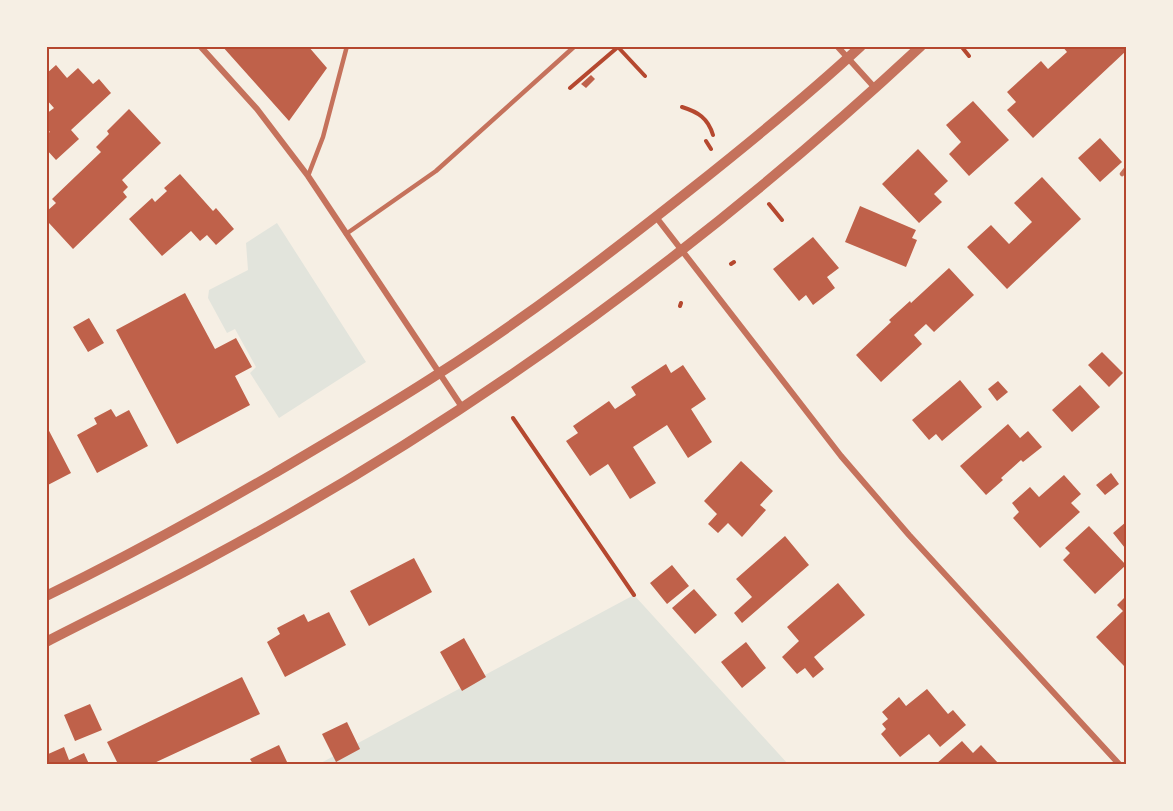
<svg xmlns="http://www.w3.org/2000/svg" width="1173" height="811" font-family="'Public Sans',sans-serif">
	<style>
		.green { fill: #e2e4dc }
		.building { fill: #bf614a }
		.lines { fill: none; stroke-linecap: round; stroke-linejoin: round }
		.path { stroke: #b5482f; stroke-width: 4 }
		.service { stroke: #c5725c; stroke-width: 4.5 }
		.minor { stroke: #c5725c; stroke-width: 6 }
		.tertiary { stroke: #c5725c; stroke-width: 10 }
		.neatline { fill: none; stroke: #b5482f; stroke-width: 2 }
	</style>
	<rect width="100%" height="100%" fill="#f6efe4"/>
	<!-- green -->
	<path class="green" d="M277 223 366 362 279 418 250 373 256 367 235 329 227 333 208 298 209 290 248 270 246 243Z
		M634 595 788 764H319Z"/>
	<!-- building -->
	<path class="building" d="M222 46H308L327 68 289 121Z
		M1062 46H1126V51L1033 138 1007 110 1016 102 1007 92 1041 61 1048 69 1067 52Z
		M56 65 67 78 78 68 93 84 99 79 111 93 71 130 79 139 56 160 46 149V134L50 132 46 128V114L54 108 46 99V74Z
		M591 75 595 79 586 88 581 84Z
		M973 101 1009 140 969 176 949 154 961 142 946 125Z
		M129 109 161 143 122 180 128 187 123 192 127 197 73 249 49 223 46 225V212L56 203 52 199 101 152 96 147 109 134 107 131Z
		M1100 138 1122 162 1100 182 1078 158Z
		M918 149 948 181 934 194 942 202 919 223 882 184Z
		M180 174 213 211 216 208 234 229 216 245 207 235 200 241 191 231 162 256 129 219 152 198 155 202 167 191 164 188Z
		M1042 177 1081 219 1007 289 967 247 991 225 1009 244 1032 222 1014 203Z
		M860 206 916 230 912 238 917 240 906 267 845 242Z
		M813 237 839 268 827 277 835 288 813 305 806 295 799 301 773 269Z
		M949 268 974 295 934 332 926 324 914 335 922 344 881 382 856 355 891 322 889 320 910 301 911 303Z
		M185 293 215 349 236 338 252 367 235 376 250 405 177 444 116 330Z
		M89 318 104 343 88 352 73 327Z
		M1102 352 1123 373 1109 387 1088 365Z
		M666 364 671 373 683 365 706 399 691 409 712 442 688 458 667 425 633 447 656 483 630 499 608 464 590 476 566 441 578 433 573 426 609 401 615 409 636 395 631 387Z
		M960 380 982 407 942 441 936 434 929 440 912 420Z
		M998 381 1008 392 997 401 988 389Z
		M1080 385 1100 407 1072 432 1052 410Z
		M111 409 116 417 129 410 148 446 97 473 77 435 97 424 94 418Z
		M1008 424 1020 438 1028 431 1042 447 1023 462 1021 460 1001 478 1003 480 986 495 960 466Z
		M46 425 71 473 46 486Z
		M741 461 773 491 760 505 766 510 742 537 728 523 718 533 708 524 717 514 704 501Z
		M1111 473 1119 484 1105 495 1096 485Z
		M1064 475 1081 494 1071 503 1080 512 1040 548 1013 518 1019 512 1012 503 1030 487 1039 497Z
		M1126 522V547L1125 548 1113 533Z
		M1089 526 1126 565 1095 594 1063 560 1070 553 1065 548Z
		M785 536 809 565 742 623 734 613 752 597 736 579Z
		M414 558 432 592 369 626 350 591Z
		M672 565 689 586 667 604 650 583Z
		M838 583 865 615 814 657 824 669 813 678 805 668 797 674 782 657 799 641 787 627Z
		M694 589 717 615 695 634 672 608Z
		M1126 596V664L1124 666 1096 637 1123 611 1117 605Z
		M329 612 346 645 285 677 267 642 280 634 277 628 304 614 308 622Z
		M464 638 486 677 462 691 440 652Z
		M746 642 766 668 742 688 721 662Z
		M242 677 260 714 152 764H118L107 742Z
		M927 689 948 714 953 710 966 725 940 747 929 734 900 757 881 734 886 729 882 724 888 719 882 712 899 697 906 706Z
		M90 704 102 730 75 741 64 715Z
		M347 722 360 749 336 762 322 734Z
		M962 741 973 753 981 745 999 764H936Z
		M279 745 288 764H253L250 759Z
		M64 747 69 760 84 753 89 764H46V755Z"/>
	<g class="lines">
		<!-- path -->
		<path class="path" d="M617 46 645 76
			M961 46 969 56
			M570 88 618 47
			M682 107C698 112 708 118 713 135
			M706 141 711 149
			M769 204 782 220
			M731 264 734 262
			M680 306 681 303
			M513 418 634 595"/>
		<!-- service -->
		<path class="service" d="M1122 174 1126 169
			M308 176 323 137 347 46
			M346 234 436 171 575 46"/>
		<!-- minor -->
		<path class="minor" d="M200 46 257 109 308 176 462 407
			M837 46 875 88
			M656 217 841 456 909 535 1119 764"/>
		<!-- tertiary -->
		<path class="tertiary" d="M46 596C124 558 199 517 273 474 329 441 384 409 438 374 526 318 609 254 690 190 748 144 806 97 861 46
			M46 642C100 614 155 588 208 559 466 421 707 245 921 46"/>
	</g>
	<!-- border -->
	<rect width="1173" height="811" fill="none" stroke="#f6efe4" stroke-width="96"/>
	<rect x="48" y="48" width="1077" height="715" class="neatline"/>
</svg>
